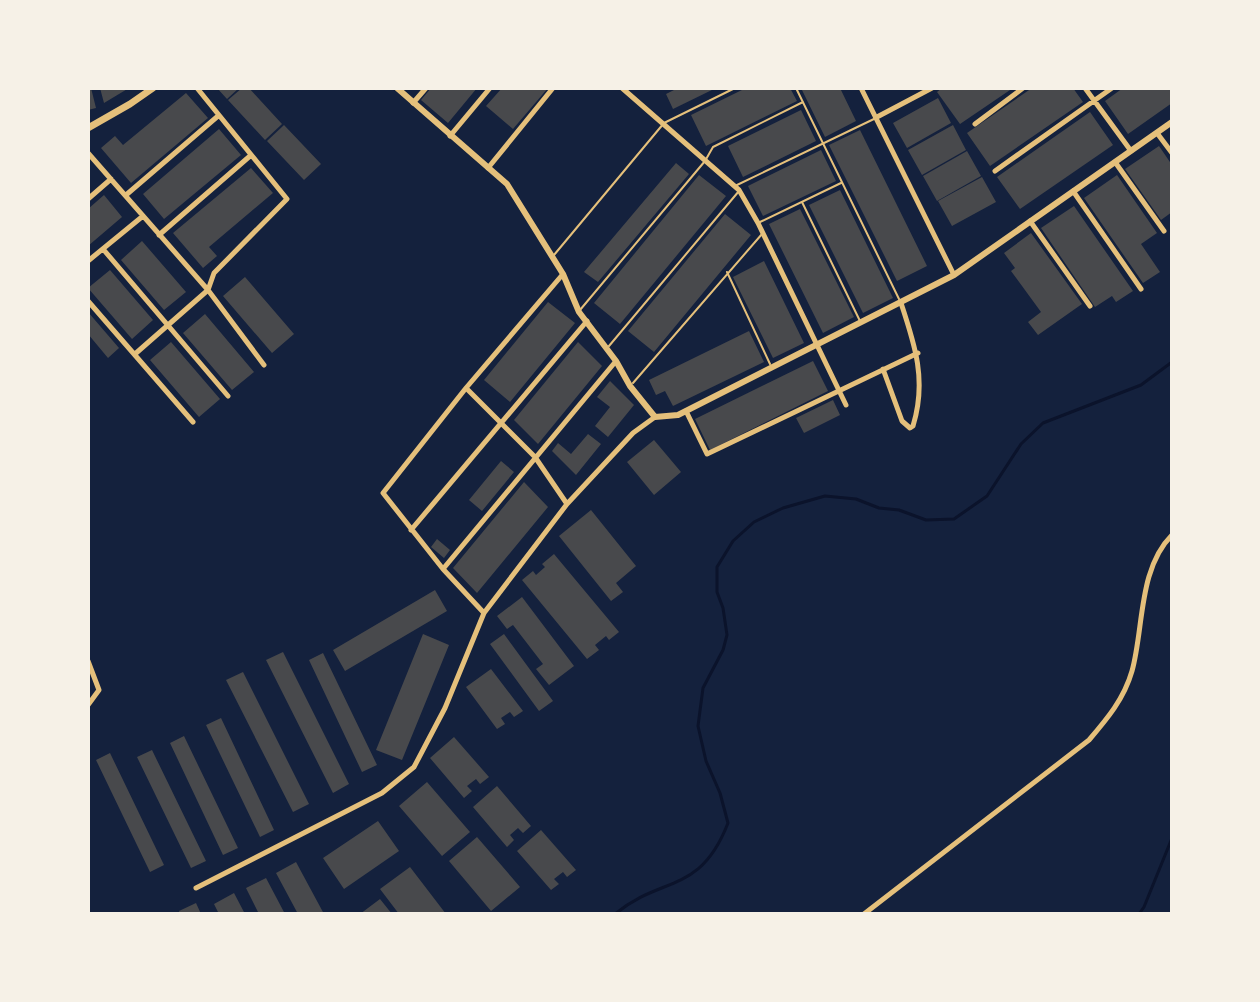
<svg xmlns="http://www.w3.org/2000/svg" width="1260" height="1002" font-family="'Space Grotesk',sans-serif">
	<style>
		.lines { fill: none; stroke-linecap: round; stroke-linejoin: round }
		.stream { stroke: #0b132b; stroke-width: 3 }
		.building { fill: #48494c }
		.service { stroke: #e5c07b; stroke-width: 2 }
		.minor { stroke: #e5c07b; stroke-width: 5 }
		.tertiary { stroke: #e5c07b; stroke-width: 6 }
		.secondary { stroke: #e5c07b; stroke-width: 7 }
	</style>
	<rect width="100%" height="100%" fill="#14213d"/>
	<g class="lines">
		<!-- stream -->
		<path class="stream" d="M615 914C662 875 700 895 728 823L720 793 706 761 698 726 703 688 723 650 727 635 723 608 717 592V567L733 541 754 522 783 508 825 496 856 499 879 508 899 510 926 520 954 519 987 496 1021 444 1043 423 1141 385 1172 362
			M1139 914 1144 907 1172 838"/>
	</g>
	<!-- building -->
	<path class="building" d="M88 88H91L96 108 88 110Z
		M100 88H129L104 103Z
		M217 88H239L227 99Z
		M242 88H249L282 124 265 140 228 100Z
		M431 88H477L448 123 421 100Z
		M502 88H548L513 129 486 106Z
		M678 88H716L673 109 666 94Z
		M746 88H790L797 101 706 146 691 115Z
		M801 88H840L856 121 825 137Z
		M942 88H1013L960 124 937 92Z
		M1032 88H1073L1083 102 990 166 967 133Z
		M1123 88H1172V103L1128 134 1105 101Z
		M186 93 208 118 131 183 101 148 115 136 123 145Z
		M938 98 951 123 907 148 893 123Z
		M801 110 816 141 743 177 728 146Z
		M1090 112 1113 145 1020 209 997 177Z
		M284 125 321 164 304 180 267 141Z
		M953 125 966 150 922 175 908 150Z
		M219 129 241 155 164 219 143 194Z
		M860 130 927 266 897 281 829 145Z
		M1159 146 1172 165V212L1161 220 1125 169Z
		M821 150 836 181 763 216 748 186Z
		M967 151 981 176 937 201 923 176Z
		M676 163 689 174 598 282 584 272Z
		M251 168 273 193 209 247 217 256 203 268 173 233Z
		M699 175 726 196 620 324 594 303Z
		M1117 175 1157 233 1141 244 1160 272 1143 283 1084 198Z
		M982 177 996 202 952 226 938 201Z
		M840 190 893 298 863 313 809 205Z
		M104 195 122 217 88 246V209Z
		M1074 206 1133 291 1116 302 1112 296 1095 307 1041 228Z
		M800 209 854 317 823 333 769 224Z
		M725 214 751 235 654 352 628 331Z
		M1031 233 1082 304 1038 335 1028 322 1041 312 1011 271 1015 268 1004 253Z
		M142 241 186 292 164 310 121 260Z
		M764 261 804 343 773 358 733 277Z
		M110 270 153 320 132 339 88 288Z
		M245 277 294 334 272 353 223 296Z
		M548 302 575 323 510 402 484 380Z
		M88 312 119 348 108 358 88 334Z
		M205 314 254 372 232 390 183 333Z
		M749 331 764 362 673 406 665 391 656 395 649 380Z
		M171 342 220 399 199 417 150 360Z
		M578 342 602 366 538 444 514 420Z
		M813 361 828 391 710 450 695 419Z
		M610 381 634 405 608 437 595 426 610 407 597 397Z
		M833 400 840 415 804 433 796 418Z
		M588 434 601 444 576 475 552 451 558 443 571 454Z
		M654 440 681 472 654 495 627 462Z
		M501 461 514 472 482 511 469 500Z
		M524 482 548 507 477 593 453 568Z
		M591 510 636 566 616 583 623 592 611 601 559 536Z
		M437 539 450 550 444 558 431 547Z
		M554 554 619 632 609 640 606 636 595 645 599 650 587 659 522 580 533 571 536 575 545 567 542 564Z
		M435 590 447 611 345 671 333 650Z
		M522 597 574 666 549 685 536 669 543 664 513 625 507 629 497 616Z
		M423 634 449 645 402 760 376 750Z
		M504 634 553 701 539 711 490 644Z
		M283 652 349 784 333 793 266 660Z
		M323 653 377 765 362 772 309 660Z
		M491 669 523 711 514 717 510 712 501 718 505 724 497 729 466 687Z
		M243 672 309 804 293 812 226 680Z
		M221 718 274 830 260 837 206 725Z
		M184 736 238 848 223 855 170 743Z
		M454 737 489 777 480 784 476 779 467 786 472 791 464 798 430 758Z
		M152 750 206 861 191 868 137 757Z
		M110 753 164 865 150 872 96 760Z
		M427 782 470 832 442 856 399 806Z
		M497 786 531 826 523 833 518 828 510 835 514 840 507 847 473 807Z
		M378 821 399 851 344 889 323 858Z
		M541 830 576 870 567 877 563 872 554 879 559 884 551 890 517 851Z
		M477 837 520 887 491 911 449 861Z
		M296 862 324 914H298L276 873Z
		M410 867 446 914H399L380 889Z
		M266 878 285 914H259L246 888Z
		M234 893 245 914H219L214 904Z
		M380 899 392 914H360Z
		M196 903 201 914H180L179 911Z"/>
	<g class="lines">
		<!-- service -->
		<path class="service" d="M796 88 899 299
			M737 185 876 118
			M802 202 860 321
			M760 222 841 183
			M554 255 664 123 735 88
			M727 272 770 364
			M580 310 705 161 713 147 803 102
			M609 346 739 191
			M633 383 762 234"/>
		<!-- minor -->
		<path class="minor" d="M622 88 739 190 758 223 846 405
			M861 88 954 275
			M1085 88 1131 151
			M413 103 426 88
			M877 117 932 88
			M975 124 1023 88
			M1157 133 1172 153
			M450 136 490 88
			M88 153 208 290 264 365
			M1115 162 1164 231
			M488 168 553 88
			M995 171 1112 88
			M1073 191 1141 289
			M126 195 218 116
			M88 199 111 179
			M1030 221 1090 306
			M159 235 250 156
			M103 249 228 396
			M88 261 143 216
			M88 301 193 422
			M135 354 208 290 214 273 287 199 197 88
			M883 369 902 421 910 428 913 426C927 381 915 345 901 303
			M466 388 535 457 567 504
			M686 411 707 454 918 353
			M411 530 587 321
			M443 569 616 361
			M484 613 443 569 383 493 466 388 563 274
			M88 661 99 690 88 705
			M196 888 382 793 414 767 445 708 484 613 567 504 633 433 655 417
			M864 914 1089 740C1107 719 1124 699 1132 671 1144 628 1138 569 1172 535"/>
		<!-- tertiary -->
		<path class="tertiary" d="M397 88 507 184 563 274 579 312 616 361 630 386 655 417 678 415 954 275 1172 122"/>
		<!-- secondary -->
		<path class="secondary" d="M88 128 130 104 153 88"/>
	</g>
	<!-- border -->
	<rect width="1260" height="1002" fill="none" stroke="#f6f1e7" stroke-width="180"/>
</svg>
